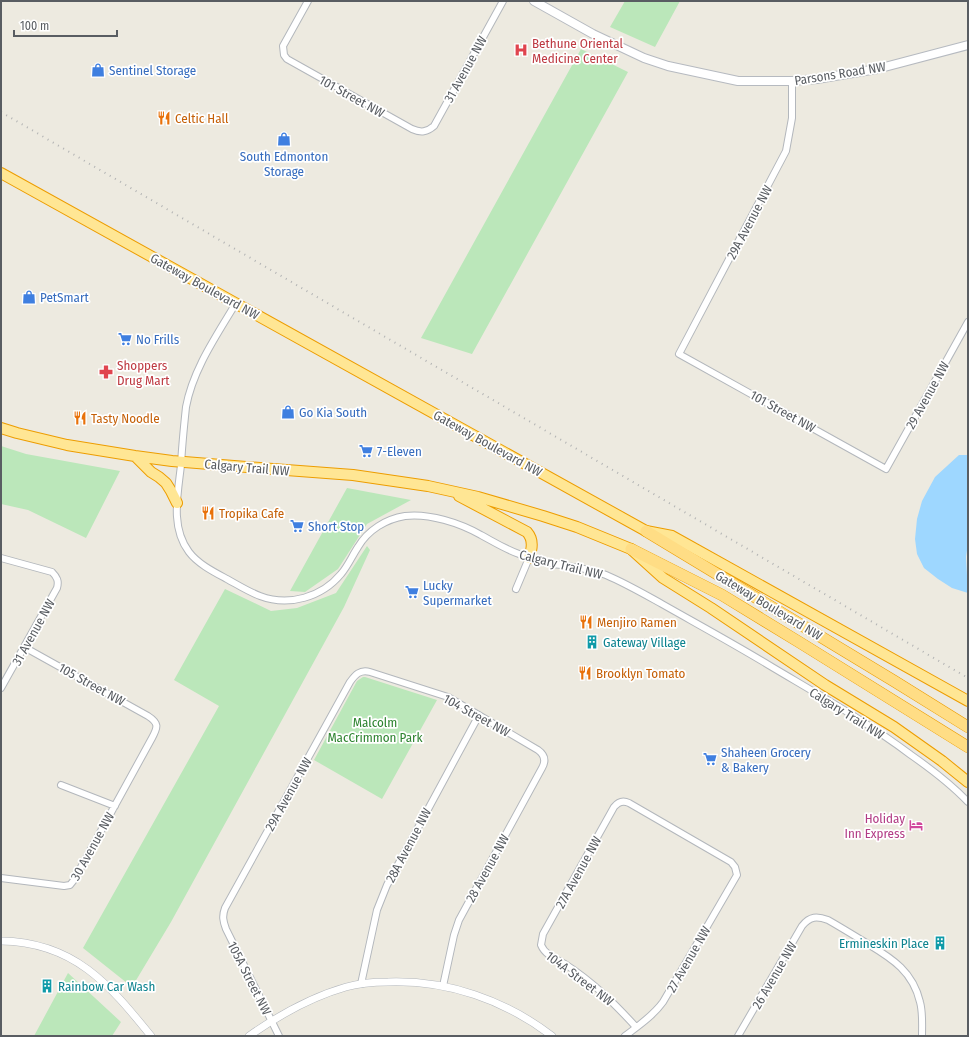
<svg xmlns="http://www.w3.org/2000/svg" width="969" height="1037" font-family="'Fira Sans Condensed',sans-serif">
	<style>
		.green { fill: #bbe7ba }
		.water { fill: #9ed7ff }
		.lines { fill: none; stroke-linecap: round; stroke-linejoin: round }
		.minor-casing { stroke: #b3b7bc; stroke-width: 8 }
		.tertiary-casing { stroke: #b3b7bc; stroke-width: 8 }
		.secondary-casing { stroke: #b6bac0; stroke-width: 10 }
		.trunk-casing { stroke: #ed9d00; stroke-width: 12 }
		.motorway-casing { stroke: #ed9d00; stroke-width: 12 }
		.minor { stroke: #fff; stroke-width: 6 }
		.tertiary { stroke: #fff; stroke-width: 7 }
		.secondary { stroke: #fff; stroke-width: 8 }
		.trunk { stroke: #ffe694; stroke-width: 10 }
		.motorway { stroke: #ffdd85; stroke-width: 11 }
		.rail { stroke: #b2b3b3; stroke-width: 2; stroke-dasharray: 1 5; stroke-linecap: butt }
		.labels { text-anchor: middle; stroke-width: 3.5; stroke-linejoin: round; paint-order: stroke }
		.health-label { font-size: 13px; fill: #be3a42; stroke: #fff; text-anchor: start }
		.street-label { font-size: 13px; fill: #595d62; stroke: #fff }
		.shop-label { font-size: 13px; fill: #366cbe; stroke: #fff; text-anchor: start }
		.food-label { font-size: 13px; fill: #c56008; stroke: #fff; text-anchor: start }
		.culture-label { font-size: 13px; fill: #0d838f; stroke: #fff; text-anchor: start }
		.park-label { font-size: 13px; fill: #2e8430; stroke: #fff }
		.hotel-label { font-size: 13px; fill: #b23c85; stroke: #fff; text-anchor: end }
	</style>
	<rect width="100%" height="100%" fill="#edeae0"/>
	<!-- green -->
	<path class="green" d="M625 1H680L655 47 610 27Z
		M581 49 628 72 472 354 421 338Z
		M1 446 26 454 120 471 86 538 28 510 1 504Z
		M347 488 411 500 367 524 338 569 305 592 290 591Z
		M367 546 370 550 344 607 171 922 132 987 83 948 219 706 174 680 225 589 271 611 297 608 336 593Z
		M363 677H365L437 700 382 799 314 760 357 681Z
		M68 973 121 1022 112 1036H34Z"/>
	<!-- water -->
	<path class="water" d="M959 455H968V544L966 557 968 593 952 588 938 579 924 568 917 554 915 539 917 519 922 501 935 477Z"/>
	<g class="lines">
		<!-- minor casing -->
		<g class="minor-casing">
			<path id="minor" d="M308 1 283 46 284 55 287 59 412 129C421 133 427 132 434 126L503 1
				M792 81V118L786 151 679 354 886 469 968 322
				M236 303C217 335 193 369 186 407 184 426 182 445 181 465 178 493 170 527 189 552 198 564 214 572 227 579 238 585 249 592 260 596 289 607 322 597 341 574 348 566 352 556 358 547 368 530 386 519 405 516 429 513 460 523 481 535 494 542 505 549 519 554 530 559 542 562 554 564 572 567 589 568 606 575 625 583 644 594 662 604 699 625 736 645 772 667 819 695 867 722 911 755 931 769 951 784 968 802
				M1 558 52 572C57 577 59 581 57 588L1 688
				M516 589 529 558
				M61 785 115 806
				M1 878 64 886 70 885 74 880 152 738C158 727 159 723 148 716L24 647
				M361 984 377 910 387 885 479 715
				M279 1036 226 929C223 921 222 916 225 908L350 682C355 675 360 669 370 672L448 697 538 750C545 755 546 761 542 768L459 920 454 935 443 986
				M625 1036C638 1026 653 1016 663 1002L737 875 735 867 731 862 629 803C623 800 618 802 614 807L543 934 541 945C545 955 556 959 565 964 593 982 614 1003 636 1027
				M738 1036 802 926C810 916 817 916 828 920 842 928 855 936 868 944 893 959 913 972 920 1002 923 1013 922 1025 922 1036"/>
		</g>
		<!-- tertiary casing -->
		<g class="tertiary-casing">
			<path id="tertiary" d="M1 941C74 942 109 984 151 1036
				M249 1036C279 1015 311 997 346 987 360 983 374 982 388 982 448 980 505 1000 552 1036"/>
		</g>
		<!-- secondary casing -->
		<g class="secondary-casing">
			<path id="secondary" d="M534 1 593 34 644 58 668 66 738 81H792L817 79 877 69 968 45"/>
		</g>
		<!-- trunk casing -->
		<g class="trunk-casing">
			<path id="trunk" d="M1 173 646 531 672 536 968 701
				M1 428 17 433 67 445 135 456 172 461 273 469 353 475 428 486 478 497 543 516 577 527 631 549 663 578 711 608 825 685 894 727 942 761 968 782
				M135 456 151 472 159 477 166 483 171 491 177 503
				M459 496 527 532C534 540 532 549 529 558"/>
		</g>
		<!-- motorway casing -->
		<g class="motorway-casing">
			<path id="motorway" d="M646 531 894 681 968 727
				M631 549 722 595 799 642 968 747"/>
		</g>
		<!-- minor -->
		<use href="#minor" class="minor"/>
		<!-- tertiary -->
		<use href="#tertiary" class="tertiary"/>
		<!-- secondary -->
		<use href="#secondary" class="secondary"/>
		<!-- trunk -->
		<use href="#trunk" class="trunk"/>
		<!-- motorway -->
		<use href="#motorway" class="motorway"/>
		<!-- rail -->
		<path class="rail" d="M1 112 968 678"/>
	</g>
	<!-- icons -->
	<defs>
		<g id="hospital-bare" transform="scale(1.08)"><path d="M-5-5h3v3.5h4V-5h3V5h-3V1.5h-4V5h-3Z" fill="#e0444e" stroke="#fff" stroke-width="2.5" paint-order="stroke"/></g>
		<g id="shop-bare" transform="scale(1.08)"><path d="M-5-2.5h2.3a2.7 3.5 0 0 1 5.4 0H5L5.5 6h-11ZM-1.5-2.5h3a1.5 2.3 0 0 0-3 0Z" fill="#3f7fe0" stroke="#fff" stroke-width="2.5" paint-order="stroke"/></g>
		<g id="restaurant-bare" transform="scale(1.08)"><path d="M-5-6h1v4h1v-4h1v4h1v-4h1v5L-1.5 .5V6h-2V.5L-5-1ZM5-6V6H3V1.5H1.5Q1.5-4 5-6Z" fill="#e8710a" stroke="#fff" stroke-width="2.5" paint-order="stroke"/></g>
		<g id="supermarket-bare" transform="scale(1.08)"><path d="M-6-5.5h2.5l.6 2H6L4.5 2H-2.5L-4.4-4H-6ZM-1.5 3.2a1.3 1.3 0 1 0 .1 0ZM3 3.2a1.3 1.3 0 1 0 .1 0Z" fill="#3f7fe0" stroke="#fff" stroke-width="2.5" paint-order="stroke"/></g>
		<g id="pharmacy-bare" transform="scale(1.08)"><path d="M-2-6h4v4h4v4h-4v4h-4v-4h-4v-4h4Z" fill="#e0444e" stroke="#fff" stroke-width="2.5" paint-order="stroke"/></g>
		<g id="building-bare" transform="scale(1.08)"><path d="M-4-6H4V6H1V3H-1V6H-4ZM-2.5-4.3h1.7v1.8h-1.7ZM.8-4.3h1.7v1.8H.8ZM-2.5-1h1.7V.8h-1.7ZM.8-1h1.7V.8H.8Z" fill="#0f9aa8" stroke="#fff" stroke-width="2.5" paint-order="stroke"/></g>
		<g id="hotel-bare" transform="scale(1.08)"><path d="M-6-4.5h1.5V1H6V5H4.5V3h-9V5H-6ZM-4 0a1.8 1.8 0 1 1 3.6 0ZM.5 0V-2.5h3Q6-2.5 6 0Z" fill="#d1479c" stroke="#fff" stroke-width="2.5" paint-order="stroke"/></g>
	</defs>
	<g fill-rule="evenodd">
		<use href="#hospital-bare" x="521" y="50"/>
		<use href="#shop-bare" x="98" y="70"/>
		<use href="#restaurant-bare" x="164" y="118"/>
		<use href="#shop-bare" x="284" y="139"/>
		<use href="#shop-bare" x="29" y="297"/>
		<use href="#supermarket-bare" x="125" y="339"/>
		<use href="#pharmacy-bare" x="106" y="372"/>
		<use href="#shop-bare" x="288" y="412"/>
		<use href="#restaurant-bare" x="80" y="418"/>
		<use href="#supermarket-bare" x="366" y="451"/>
		<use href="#restaurant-bare" x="208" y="513"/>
		<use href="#supermarket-bare" x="297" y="526"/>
		<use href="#supermarket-bare" x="412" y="592"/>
		<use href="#restaurant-bare" x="586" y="622"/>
		<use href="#building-bare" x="592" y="642"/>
		<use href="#restaurant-bare" x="585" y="673"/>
		<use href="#supermarket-bare" x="710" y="759"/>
		<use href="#hotel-bare" x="916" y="825"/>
		<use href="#building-bare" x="940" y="943"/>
		<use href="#building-bare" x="47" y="986"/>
	</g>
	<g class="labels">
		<!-- health labels -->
		<g class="health-label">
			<text x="532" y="48">Bethune Oriental<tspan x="532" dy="15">Medicine Center</tspan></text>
			<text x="117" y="370">Shoppers<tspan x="117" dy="15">Drug Mart</tspan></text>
		</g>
		<!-- street labels -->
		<g class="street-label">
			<text transform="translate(465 69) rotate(-61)" y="5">31 Avenue NW</text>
			<text transform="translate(840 73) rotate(-9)" y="5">Parsons Road NW</text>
			<text transform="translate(352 96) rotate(29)" y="5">101 Street NW</text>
			<text transform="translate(749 222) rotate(-62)" y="5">29A Avenue NW</text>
			<text transform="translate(205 286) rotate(29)" y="5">Gateway Boulevard NW</text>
			<text transform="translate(927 395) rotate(-61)" y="5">29 Avenue NW</text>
			<text transform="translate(783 411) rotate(29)" y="5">101 Street NW</text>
			<text transform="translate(488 443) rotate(29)" y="5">Gateway Boulevard NW</text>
			<text transform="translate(247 467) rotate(5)" y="5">Calgary Trail NW</text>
			<text transform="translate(561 564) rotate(14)" y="5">Calgary Trail NW</text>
			<text transform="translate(769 605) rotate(31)" y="5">Gateway Boulevard NW</text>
			<text transform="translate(33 632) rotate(-61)" y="5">31 Avenue NW</text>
			<text transform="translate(92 684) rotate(29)" y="5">105 Street NW</text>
			<text transform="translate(847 713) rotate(32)" y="5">Calgary Trail NW</text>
			<text transform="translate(477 715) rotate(29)" y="5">104 Street NW</text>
			<text transform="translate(288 794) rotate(-61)" y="5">29A Avenue NW</text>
			<text transform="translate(408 845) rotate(-62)" y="5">28A Avenue NW</text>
			<text transform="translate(92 846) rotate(-61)" y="5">30 Avenue NW</text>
			<text transform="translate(487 868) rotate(-61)" y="5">28 Avenue NW</text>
			<text transform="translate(578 872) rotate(-61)" y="5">27A Avenue NW</text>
			<text transform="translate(688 959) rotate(-60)" y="5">27 Avenue NW</text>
			<text transform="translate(774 975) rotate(-60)" y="5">26 Avenue NW</text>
			<text transform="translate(250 978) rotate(63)" y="5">105A Street NW</text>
			<text transform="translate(580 978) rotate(37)" y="5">104A Street NW</text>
		</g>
		<!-- shop labels -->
		<g class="shop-label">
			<text x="109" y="75">Sentinel Storage</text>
			<text x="284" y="161" text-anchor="middle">South Edmonton<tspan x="284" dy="15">Storage</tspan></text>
			<text x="40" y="302">PetSmart</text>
			<text x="136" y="344">No Frills</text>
			<text x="299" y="417">Go Kia South</text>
			<text x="377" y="456">7-Eleven</text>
			<text x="308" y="531">Short Stop</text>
			<text x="423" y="590">Lucky<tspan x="423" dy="15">Supermarket</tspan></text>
			<text x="721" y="757">Shaheen Grocery<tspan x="721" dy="15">&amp; Bakery</tspan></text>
		</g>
		<!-- food labels -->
		<g class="food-label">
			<text x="175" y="123">Celtic Hall</text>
			<text x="91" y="423">Tasty Noodle</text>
			<text x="219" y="518">Tropika Cafe</text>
			<text x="597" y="627">Menjiro Ramen</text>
			<text x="596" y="678">Brooklyn Tomato</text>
		</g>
		<!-- culture labels -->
		<g class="culture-label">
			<text x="603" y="647">Gateway Village</text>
			<text x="929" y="948" text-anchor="end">Ermineskin Place</text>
			<text x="58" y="991">Rainbow Car Wash</text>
		</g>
		<!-- park labels -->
		<g class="park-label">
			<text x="375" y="727">Malcolm<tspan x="375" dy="15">MacCrimmon Park</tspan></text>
		</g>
		<!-- hotel labels -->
		<g class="hotel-label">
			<text x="905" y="823">Holiday<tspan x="905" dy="15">Inn Express</tspan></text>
		</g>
	</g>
	<!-- border -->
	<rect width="969" height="1037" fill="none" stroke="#595d62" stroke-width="4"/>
	<!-- scale -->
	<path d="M14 30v6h103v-6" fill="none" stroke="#595d62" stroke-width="2"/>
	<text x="20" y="30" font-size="12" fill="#595d62" stroke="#ffffff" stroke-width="3" paint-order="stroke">100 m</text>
</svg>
